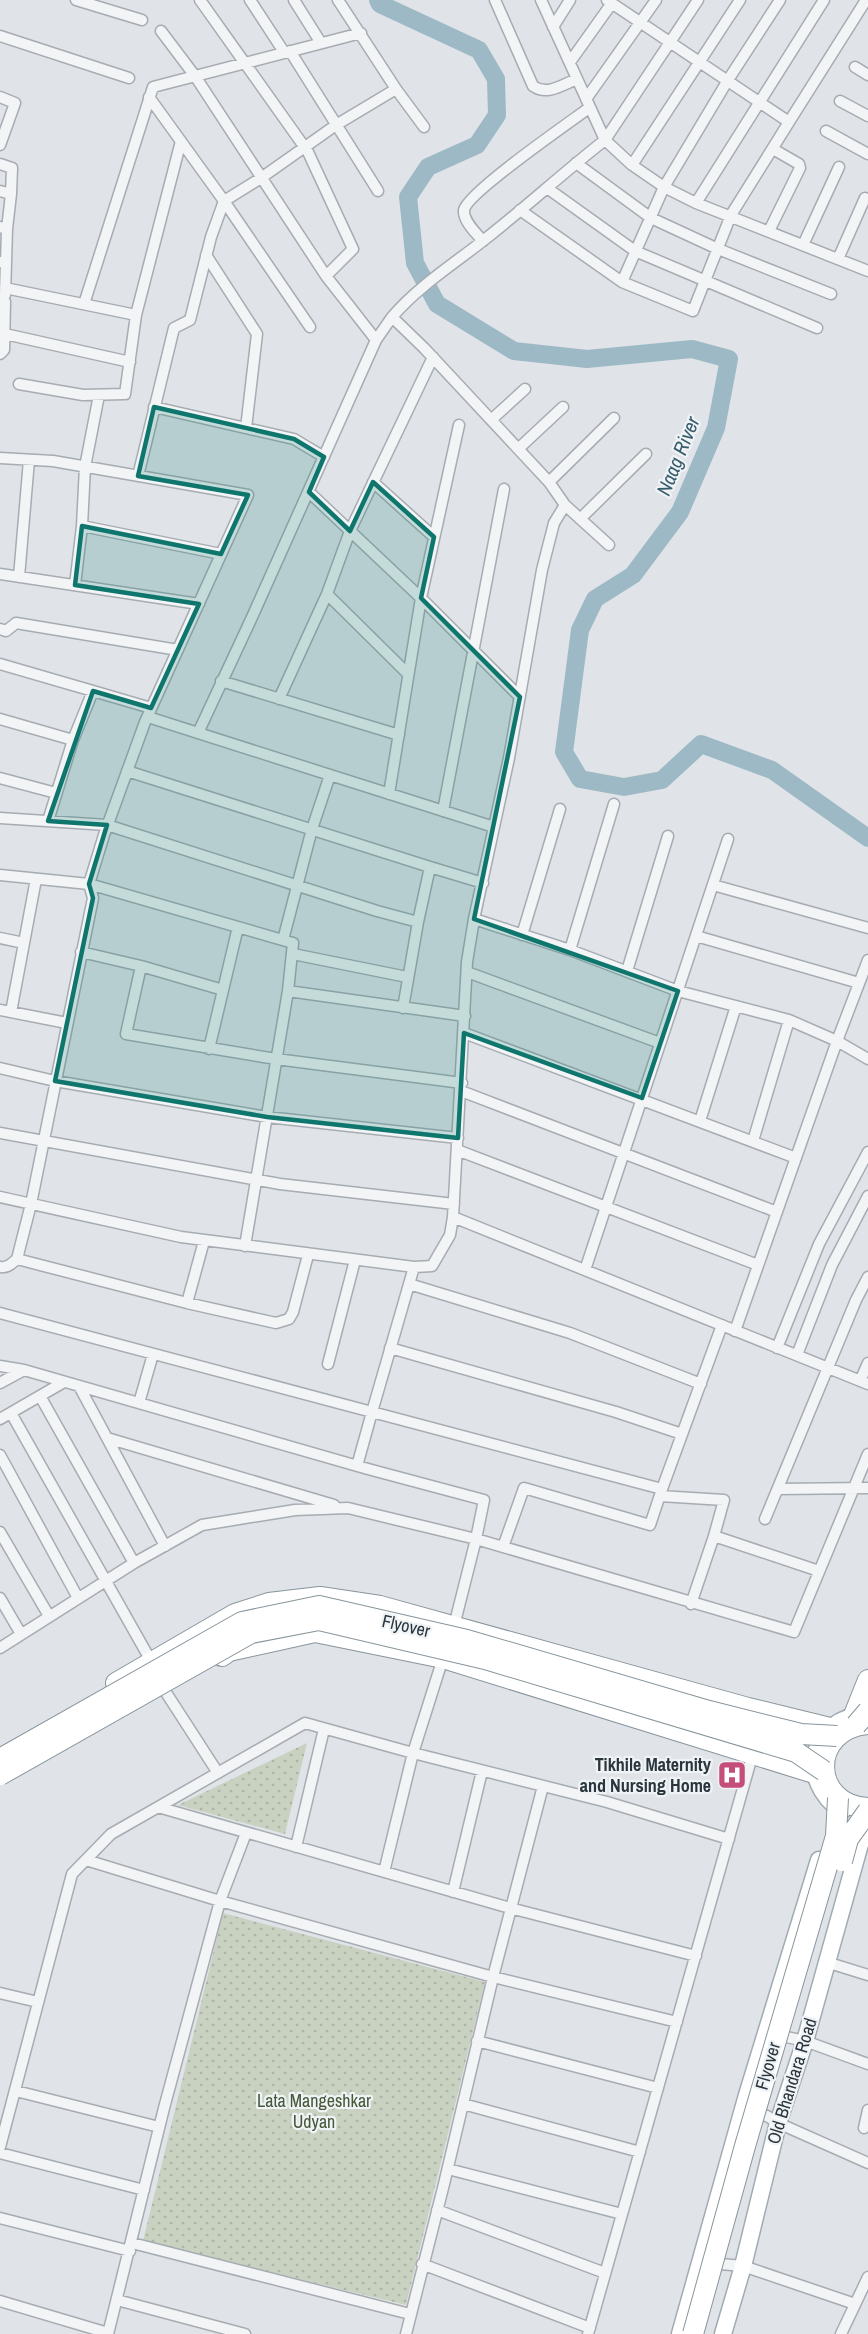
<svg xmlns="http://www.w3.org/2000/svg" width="868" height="2334" font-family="'Archivo Narrow',sans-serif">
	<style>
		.park { fill: url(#park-dots) }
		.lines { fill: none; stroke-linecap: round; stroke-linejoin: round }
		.river { stroke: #9db9c5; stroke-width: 18 }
		.street-casing { stroke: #a6acb2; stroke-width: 13 }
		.primary-casing { stroke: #a0abb2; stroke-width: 19 }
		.highway-casing { stroke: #88959d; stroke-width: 22 }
		.street { stroke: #f2f4f6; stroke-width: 10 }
		.primary { stroke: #fff; stroke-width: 16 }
		.highway { stroke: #fff; stroke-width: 20 }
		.highway-bridge-casing { stroke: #88959d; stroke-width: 22; stroke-linecap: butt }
		.highway-bridge { stroke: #fff; stroke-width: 20 }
		.marked { fill: #0f766e; fill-opacity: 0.2; stroke: #0f766e; stroke-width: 4.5; stroke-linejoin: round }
		.labels { text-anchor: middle; stroke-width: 4.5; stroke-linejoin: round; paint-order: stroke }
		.street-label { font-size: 18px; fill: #2a353e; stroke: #eff3f5 }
		.poi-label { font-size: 18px; font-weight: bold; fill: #2a353e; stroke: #eff3f5; text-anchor: end }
		.park-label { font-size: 18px; fill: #455838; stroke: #eff3f5 }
		.water-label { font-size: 20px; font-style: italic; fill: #375c6e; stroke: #eff3f5 }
	</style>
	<defs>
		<pattern id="park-dots" width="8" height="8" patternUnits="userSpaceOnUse" patternTransform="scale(1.5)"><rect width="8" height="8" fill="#c9d1c1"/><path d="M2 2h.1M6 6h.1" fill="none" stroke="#adb4a7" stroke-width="1.8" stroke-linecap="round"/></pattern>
	</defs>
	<rect width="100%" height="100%" fill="#e0e4e8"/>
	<!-- park -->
	<path class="park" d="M307 1743 285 1834 178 1805Z
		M223 1913 485 1982 406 2305 143 2241Z"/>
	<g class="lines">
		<!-- river -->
		<path class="river" d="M378 0 380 4 479 50 496 79 497 115 477 145 428 167 408 197 415 263 437 304 514 351 587 359 692 349 729 359 716 428 680 512 633 575 595 599 580 630 564 752 580 779 624 787 662 780 701 744 772 770 868 838"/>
		<!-- street casing -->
		<g class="street-casing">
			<path id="street" d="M76 0 142 20
				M200 0 308 152 353 249 326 276
				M250 0 284 52
				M294 0 321 43
				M338 0 396 89 424 127
				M495 0 533 86C547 96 562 85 577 79
				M607 0 789 122 866 0
				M740 0 632 165 664 187 696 203 868 271
				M780 0 728 80 664 187 622 282 693 311 731 215 789 122
				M553 27 570 0
				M161 31 195 76 326 276 376 340 392 317 424 348 549 482 565 505 554 523 542 570 509 758 474 919 467 962 453 1217 450 1235 432 1266 414 1267
				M0 36 129 78
				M290 51 378 191
				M570 62 612 3
				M855 67 868 75
				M0 97 15 103 0 145
				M149 97 224 201 310 327
				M586 99 656 0
				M840 101 868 116
				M826 131 868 154
				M576 163 651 218 718 249 831 294
				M0 164 12 168 11 194
				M632 165 605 140 698 0
				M547 188 635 251 817 328
				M0 191 11 194 7 229
				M696 203 824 0
				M520 210 622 282
				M0 227 7 229 6 263
				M769 231 800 168 799 164 773 149
				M483 241C476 233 463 221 464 210 467 193 570 122 589 108
				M803 245 839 167
				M206 255 257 334 246 428
				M838 259 865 198
				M0 262 6 263 5 295
				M5 288 136 315
				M0 300 5 302 4 350 0 354
				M84 304 153 87 361 33
				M392 317C419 286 451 266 484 240 525 208 564 172 605 140L541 0
				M5 334 130 362
				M19 384 83 395 125 394 136 315 181 141
				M154 407 294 439 324 457
				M491 420 525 389
				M518 449 563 407
				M0 458 53 461 248 495 145 722 104 835 89 884 93 898 31 1204 17 1259C11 1264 8 1268 0 1267
				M138 476 174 328 190 320 211 237 224 201 261 178 336 125 396 89
				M373 482 434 537
				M549 482 614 418
				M309 492 421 598 520 697
				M565 505 609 545
				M580 519 646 454
				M82 526 221 554
				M0 574 199 604
				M19 577 29 460
				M75 585 82 526 85 467 99 395
				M327 594 408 674
				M0 629 6 631 16 623 178 650
				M0 664 93 691 73 740 0 719
				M221 681 399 735
				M93 691 151 708
				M279 699 327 594 350 531 433 357
				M148 717 330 775 312 829 283 940
				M198 733 253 615 376 340
				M127 771 430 867 418 922
				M330 775 494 827
				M0 778 56 793
				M389 794 421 598 459 425
				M443 811 504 489
				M0 818 107 825 377 911 418 922 403 1008
				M48 821 73 740
				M430 867 483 883
				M0 875 89 884 293 943 288 991
				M713 885 868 928
				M474 919 570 950 678 991 789 1020 837 1041 735 1331
				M522 935 560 809
				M696 936 859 983
				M0 938 24 943 11 1012
				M24 943 36 879
				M570 950 614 804
				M81 952 141 966 126 1034 276 1059 462 1083
				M293 954 407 977
				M868 960 837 1041 868 1059
				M141 966 223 990
				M627 971 668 836
				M467 972 660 1043
				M0 1010 67 1023
				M464 1033 796 1158
				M209 1049 238 927
				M0 1068 55 1081 267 1117 458 1138
				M461 1091 777 1212
				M700 1121 736 1006
				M0 1133 280 1184 454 1204
				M753 1141 789 1020
				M457 1150 758 1265
				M0 1197 181 1237 414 1267 372 1412 662 1489 722 1325
				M453 1217 868 1384
				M245 1246 288 991 465 1016
				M17 1259 187 1303 276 1323 289 1319 293 1312 308 1255
				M585 1270 728 839
				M409 1284 570 1333 701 1384
				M187 1303 204 1241
				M0 1313 372 1412 357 1466
				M390 1348 616 1412 682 1434
				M777 1348 819 1244 868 1152
				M797 1355 832 1265 868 1196
				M328 1364 355 1260
				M0 1366 24 1370 368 1469 484 1500 476 1539 794 1632 868 1454
				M860 1381 868 1363
				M0 1383 24 1370
				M79 1386 165 1546
				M40 1396 134 1563
				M139 1403 153 1354
				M11 1413 151 1661
				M0 1419 64 1382
				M107 1438 334 1505
				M0 1455 78 1598
				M778 1489 868 1488
				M660 1496 724 1500 714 1536
				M765 1519 856 1300 868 1277
				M0 1532 49 1616
				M503 1547 524 1488 650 1525 662 1489
				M0 1598 21 1634
				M691 1604 714 1536 819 1571
				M0 1648 134 1563 202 1525 295 1510 348 1508 476 1539 453 1630
				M165 1691 218 1773
				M543 1786 493 1977 677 2022
				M158 1807 510 1908 696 1956
				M296 1847 324 1729
				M86 1860 220 1901 493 1977 444 2184 406 2334
				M384 1872 413 1753 444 1655
				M453 1892 482 1771
				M826 1962 868 1975
				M0 1993 38 2002
				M773 2034 805 2041 868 2064
				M477 2041 658 2088
				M16 2091 159 2127
				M463 2104 640 2152
				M752 2114 767 2116 778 2123 868 2163
				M864 2128 868 2110
				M0 2147 72 1874 111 1834 305 1723 413 1753 607 1802 729 1839
				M0 2153 144 2190
				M448 2169 622 2214
				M437 2210 605 2273
				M0 2218 130 2251
				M132 2243 410 2314
				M709 2263 743 2266 855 2304
				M422 2264 590 2328
				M117 2300 245 2334
				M0 2301 108 2333
				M108 2334 164 2108 220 1901 246 1833
				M588 2334 753 1753
				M841 2334 868 2277"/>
		</g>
		<!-- primary casing -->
		<g class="primary-casing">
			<path id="primary" d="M842 1811C796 1780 810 1718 867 1714
				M680 2334 747 2095 819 1860
				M723 2334 743 2266 778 2123 805 2041 860 1844 868 1831"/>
		</g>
		<!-- highway casing -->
		<g class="highway-casing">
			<path id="highway" d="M222 1656 229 1651 315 1632 443 1658 814 1773
				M116 1683 235 1614 269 1603 320 1597 380 1606 748 1708 830 1728
				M854 1715 868 1680
				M868 1724C809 1729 810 1805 868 1808"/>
		</g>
		<!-- street -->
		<use href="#street" class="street"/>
		<!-- primary -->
		<use href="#primary" class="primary"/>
		<!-- highway -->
		<use href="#highway" class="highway"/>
		<!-- highway-bridge casing -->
		<g class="highway-bridge-casing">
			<path id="highway-bridge" d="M856 1725 868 1711
				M0 1759 242 1622 319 1606 467 1640 709 1711 801 1734 837 1736
				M0 1775 251 1633 319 1620 485 1659 796 1752 824 1771
				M842 1861 848 1839 868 1811
				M693 2334 745 2146 836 1836 838 1798"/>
		</g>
		<!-- highway-bridge -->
		<use href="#highway-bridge" class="highway-bridge"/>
	</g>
	<!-- marked area -->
	<path class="marked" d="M154 407 294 439 324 457 309 492 350 531 373 482 434 537 421 598 520 697 474 919 678 991 642 1098 464 1033 458 1138 267 1117 55 1081 93 898 89 884 107 825 48 821 93 691 151 708 199 604 75 585 82 526 221 554 248 495 138 476Z"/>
	<!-- icons -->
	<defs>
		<g id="hospital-square" transform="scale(1.5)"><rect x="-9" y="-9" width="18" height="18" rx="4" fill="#c44d79" stroke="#eff3f5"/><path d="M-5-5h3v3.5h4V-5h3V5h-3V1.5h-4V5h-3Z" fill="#fff"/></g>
	</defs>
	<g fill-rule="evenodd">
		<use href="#hospital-square" x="732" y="1775"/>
	</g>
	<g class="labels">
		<!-- street labels -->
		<g class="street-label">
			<text transform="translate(406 1626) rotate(13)" y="6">Flyover</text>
			<text transform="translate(768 2066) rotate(-74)" y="6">Flyover</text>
			<text transform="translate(792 2081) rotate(-73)" y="6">Old Bhandara Road</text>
		</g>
		<!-- poi labels -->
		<g class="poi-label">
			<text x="711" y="1771">Tikhile Maternity<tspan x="711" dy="21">and Nursing Home</tspan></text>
		</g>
		<!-- park labels -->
		<g class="park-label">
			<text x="314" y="2107">Lata Mangeshkar<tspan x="314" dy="21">Udyan</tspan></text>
		</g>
		<!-- water labels -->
		<g class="water-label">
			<text transform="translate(678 456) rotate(-68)" y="7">Naag River</text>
		</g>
	</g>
</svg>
